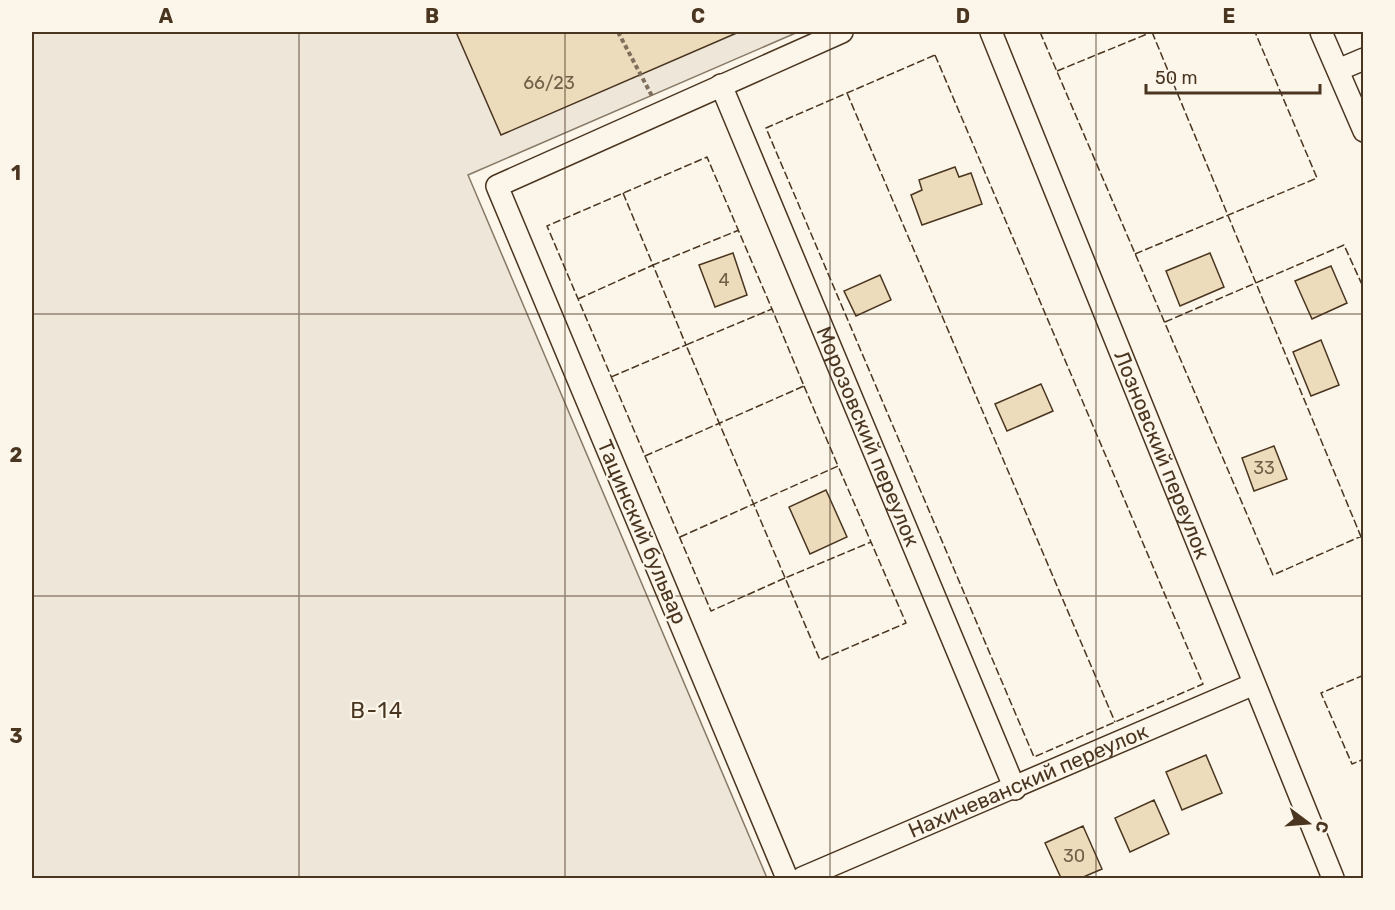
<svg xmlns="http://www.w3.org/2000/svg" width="1395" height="910" font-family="Rubik,sans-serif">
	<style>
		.green { fill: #ede6d9; stroke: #887966; stroke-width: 1.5 }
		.building { fill: #ecdcbc; stroke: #4a3520; stroke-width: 1.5 }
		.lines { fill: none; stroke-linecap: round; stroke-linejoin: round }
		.street-casing { stroke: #4a3520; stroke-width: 24 }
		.path { stroke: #7f6f5c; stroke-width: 4; stroke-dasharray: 4.5 3; stroke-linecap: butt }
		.street { stroke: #fbf6e9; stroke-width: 21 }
		.fence { stroke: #4a3520; stroke-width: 1.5; stroke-dasharray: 8 3; stroke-linecap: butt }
		.grid { fill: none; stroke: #4a3520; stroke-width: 1.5; stroke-opacity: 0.55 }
		.labels { text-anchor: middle; stroke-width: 4.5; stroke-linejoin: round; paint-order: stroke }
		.number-label { font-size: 18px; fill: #725f47 }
		.street-label { font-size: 21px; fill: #4a3520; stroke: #fbf6e9 }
		.neighbourhood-label { font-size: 22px; letter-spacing: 1.5px; fill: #4a3520; stroke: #fbf6e9 }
		.neatline { fill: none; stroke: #4a3520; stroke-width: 2 }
		.grid-label { font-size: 20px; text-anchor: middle; font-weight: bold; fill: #4a3520 }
	</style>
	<rect width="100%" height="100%" fill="#fbf6e9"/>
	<!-- green -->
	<path class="green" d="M32 32H798L468 175 767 878H32Z"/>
	<!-- building -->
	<path class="building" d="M456 32H739L501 135Z
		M955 167 959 177 971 173 982 204 922 225 911 195 922 190 919 180Z
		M733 253 747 295 715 307 699 265Z
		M1210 253 1224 287 1180 306 1166 271Z
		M1331 266 1347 303 1312 319 1295 281Z
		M880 275 891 300 856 316 844 291Z
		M1321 340 1339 385 1311 396 1293 352Z
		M1041 384 1053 411 1007 431 995 404Z
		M1274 446 1287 479 1254 491 1242 458Z
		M826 490 847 537 810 554 789 507Z
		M1206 755 1222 793 1182 810 1166 772Z
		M1154 800 1169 834 1130 852 1115 818Z
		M1083 826 1102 869 1081 878H1061L1045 843Z"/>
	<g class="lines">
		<!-- street casing -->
		<g class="street-casing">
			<g id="street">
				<path id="s1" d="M991 32 1333 878"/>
				<path d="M1321 32 1364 131"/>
				<path d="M1338 70 1364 59"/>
				<path id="s2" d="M721 85 1015 789"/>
				<path d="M787 878 497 186 842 32"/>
				<path id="s3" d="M802 878 1254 684"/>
			</g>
		</g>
		<!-- path -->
		<path class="path" d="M618 32 652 96"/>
		<!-- street -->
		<use href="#street" class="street"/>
		<!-- fence -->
		<path class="fence" d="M1040 32 1273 575 1364 535
			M1152 32 1364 544
			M935 55 1203 684 1034 757 766 128Z
			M1057 71 1152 32
			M847 93 1115 722
			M623 193 653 265 739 230
			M1135 254 1317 178 1255 32
			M578 299 653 265 686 345 611 377
			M1165 322 1344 245 1364 289
			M804 386 838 466
			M645 456 804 386 772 309
			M680 537 838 466 871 542
			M785 578 711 611 547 226 707 157 772 309 686 345 820 660 906 623 871 542 785 578
			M1364 675 1321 693 1352 764 1364 759"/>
	</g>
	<!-- grid -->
	<path class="grid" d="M299 32V878M565 32V878M830 32V878M1096 32V878M32 314H1364M32 596H1364"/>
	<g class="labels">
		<!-- number labels -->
		<g class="number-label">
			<text x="549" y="89">66/23</text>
			<text x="724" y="286">4</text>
			<text x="1264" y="474">33</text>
			<text x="1074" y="862">30</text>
		</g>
		<!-- street labels -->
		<g class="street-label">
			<text dy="7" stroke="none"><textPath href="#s2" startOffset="381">Морозовский переулок</textPath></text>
			<text dy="7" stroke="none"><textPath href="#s1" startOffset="456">Лозновский переулок</textPath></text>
			<text transform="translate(642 532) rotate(67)" y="7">Тацинский бульвар</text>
			<text dy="7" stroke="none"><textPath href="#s3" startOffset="246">Нахичеванский переулок</textPath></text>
		</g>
		<!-- neighbourhood labels -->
		<g class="neighbourhood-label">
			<text x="377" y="718">В-14</text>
		</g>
	</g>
	<!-- border -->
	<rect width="1395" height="910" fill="none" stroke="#fbf6e9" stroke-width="66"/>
	<!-- north arrow -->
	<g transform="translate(1308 823) rotate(106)" stroke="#fbf6e9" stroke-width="4.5" paint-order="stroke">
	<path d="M0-4.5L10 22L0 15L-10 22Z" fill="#4a3520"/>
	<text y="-9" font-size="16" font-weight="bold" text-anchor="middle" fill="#4a3520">С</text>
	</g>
	<!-- scale -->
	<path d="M1146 84v9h174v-9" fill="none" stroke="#4a3520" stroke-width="3"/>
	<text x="1155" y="84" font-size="18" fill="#4a3520" stroke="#fbf6e9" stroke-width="4.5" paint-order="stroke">50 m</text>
	<rect x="33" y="33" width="1329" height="844" class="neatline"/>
	<g class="grid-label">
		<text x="166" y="23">A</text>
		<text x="432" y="23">B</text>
		<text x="698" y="23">C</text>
		<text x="963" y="23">D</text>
		<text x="1229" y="23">E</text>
		<text x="16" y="180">1</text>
		<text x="16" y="462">2</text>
		<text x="16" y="743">3</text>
	</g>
</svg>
